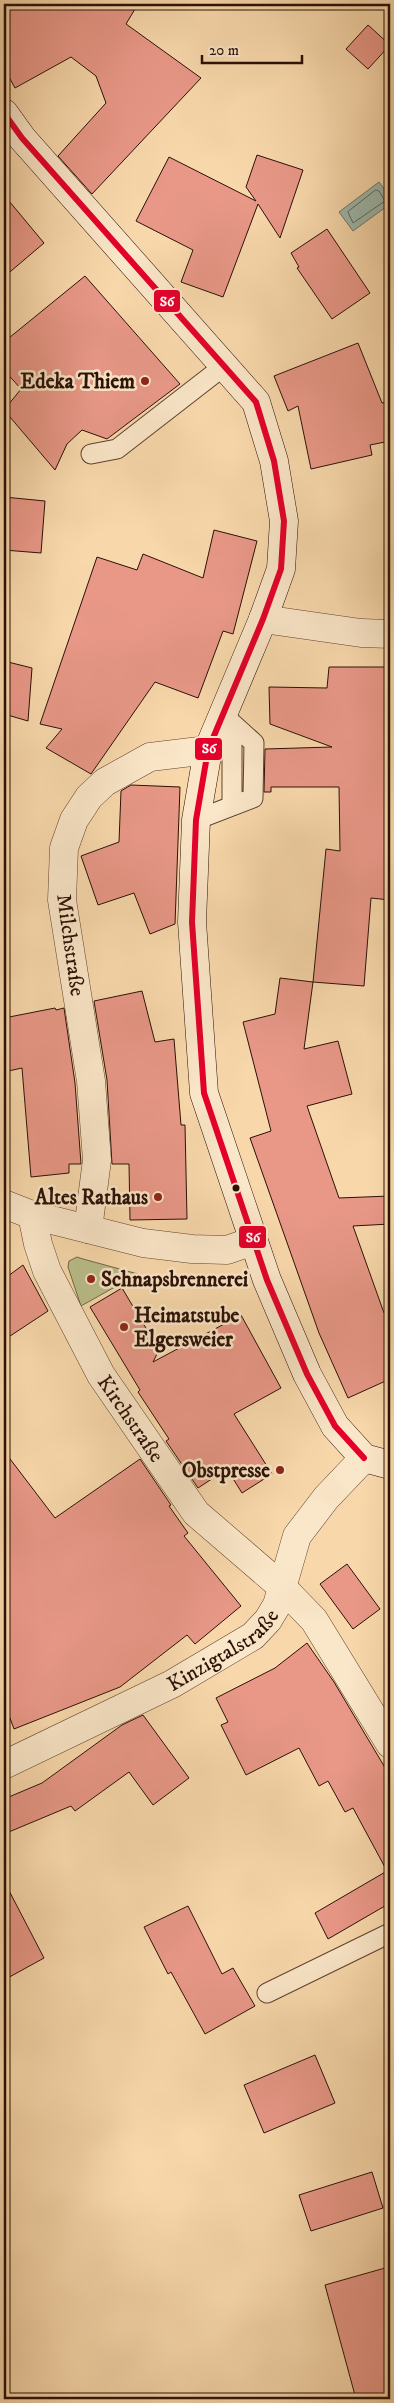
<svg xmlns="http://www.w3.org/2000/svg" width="394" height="2403" font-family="'IM FELL DW Pica',serif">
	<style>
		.green { fill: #babf8b; stroke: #726848 }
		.water { fill: #9db9ad; stroke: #6f756a }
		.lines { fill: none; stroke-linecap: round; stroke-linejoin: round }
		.shore { stroke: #64645a; stroke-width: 1 }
		.building { fill: #e99888; stroke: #2b1006 }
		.lane-casing { stroke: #5e422f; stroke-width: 21 }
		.street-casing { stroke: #5e422f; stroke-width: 29 }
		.secondary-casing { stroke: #2b1006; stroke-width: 29 }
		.lane { stroke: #fae6c8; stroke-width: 19 }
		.street { stroke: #fae6c8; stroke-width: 28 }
		.secondary { stroke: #fae6c8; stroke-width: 28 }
		.bus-1-casing { stroke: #fae6c8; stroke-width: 10 }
		.bus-1 { stroke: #e4002b; stroke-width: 6 }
		.poi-dot { fill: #8f2418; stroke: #fae6c8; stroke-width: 2 }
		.bus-dot { fill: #2b1006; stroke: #fae6c8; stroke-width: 2 }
		.labels { text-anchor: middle; stroke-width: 5; stroke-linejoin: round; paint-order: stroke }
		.poi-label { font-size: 21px; font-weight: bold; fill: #2b1006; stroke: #fae6c8; text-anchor: end }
		.street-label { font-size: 21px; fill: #2b1006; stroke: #fae6c8 }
		.line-badge { stroke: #fae6c8; stroke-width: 2 }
		.badge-label { font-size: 14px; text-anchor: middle; font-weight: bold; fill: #fff }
	</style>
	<rect width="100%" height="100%" fill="#f8d8ab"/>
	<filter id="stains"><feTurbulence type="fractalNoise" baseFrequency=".004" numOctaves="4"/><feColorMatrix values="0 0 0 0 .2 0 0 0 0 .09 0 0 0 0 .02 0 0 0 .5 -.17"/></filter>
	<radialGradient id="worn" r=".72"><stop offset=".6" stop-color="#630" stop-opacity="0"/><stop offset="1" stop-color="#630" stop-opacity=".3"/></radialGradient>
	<!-- green -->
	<path class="green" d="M77 1257 83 1259 138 1274 81 1306 68 1267 69 1261Z"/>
	<!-- water -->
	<path class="water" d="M379 182 390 197V204L353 231 339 212Z"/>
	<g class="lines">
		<!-- shore -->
		<path class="shore" d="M376 190 379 191 385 201 353 223 348 212Z"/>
	</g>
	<!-- building -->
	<path class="building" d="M4 4H138L126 24 201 78 92 194 58 156 106 103 96 76 71 57 15 88 4 68Z
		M368 25 390 45 368 69 346 49Z
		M257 155 303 170 280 238 258 204 223 297 181 282 193 250 136 221 169 157 256 201 246 187Z
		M4 195 44 243 4 277Z
		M327 229 370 293 332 319 297 268 299 267 291 253Z
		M85 276 180 384 107 439 82 430 67 444 55 470 4 410 21 389 4 370V342Z
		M358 343 382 403 390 401V441L370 445 372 455 311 469 298 406 288 411 274 376Z
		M4 497 45 501 41 553 4 550Z
		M214 530 257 541 233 634 223 631 198 698 155 682 91 774 46 748 62 729 40 724 97 557 137 570 143 554 203 578Z
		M4 661 32 668 28 721 4 714Z
		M329 667H390V900L371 898 364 986 313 982 326 849 340 851 339 787H271V792H264L265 749 332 747 270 724 269 687 327 688Z
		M131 785 180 787 175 924 150 934 134 893 98 905 81 856 119 842 121 791Z
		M280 978 313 982 304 1049 338 1041 352 1094 307 1106 339 1198 390 1196V1224L353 1226 384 1313H390V1379L348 1398 319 1333 250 1138 271 1131 243 1022 275 1014Z
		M142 991 155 1042 174 1039 181 1125H185L187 1219 130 1220 129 1164H112L107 1080 94 1001Z
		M55 1008 56 1010 64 1008 75 1083 81 1164H69V1173L31 1177 22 1068 4 1072V1018Z
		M23 1265 48 1311 4 1340V1279Z
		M122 1288 159 1350 153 1362 241 1315 281 1388 234 1414 272 1474 242 1493 227 1469 198 1488 166 1441 169 1439 138 1392 140 1390 90 1307Z
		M4 1451 55 1518 140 1459 171 1505 169 1506 188 1533 184 1536 241 1606 195 1644 187 1635 120 1687 14 1729 4 1702Z
		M347 1564 380 1609 353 1629 320 1584Z
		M307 1643 334 1682 390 1776V1903L328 1939 315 1913 387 1871 353 1808 345 1812 328 1781 319 1786 299 1748 246 1775 221 1725 228 1722 216 1698 275 1668Z
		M143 1715 189 1778 153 1805 129 1772 75 1811 71 1806 4 1834V1799L42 1783 122 1725Z
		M4 1881 44 1958 4 1980Z
		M188 1906 222 1974 233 1968 255 2006 205 2034 171 1972 168 1974 144 1927Z
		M315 2055 335 2103 264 2133 244 2085Z
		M372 2172 383 2208 311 2231 299 2195Z
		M385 2268 390 2286V2399H356L325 2285Z"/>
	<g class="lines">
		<!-- lane casing -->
		<g class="lane-casing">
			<path id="lane" d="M91 454 117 449 224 366
				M232 806V723
				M196 820 253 798 254 743 222 714
				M267 1993 390 1933"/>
		</g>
		<!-- street casing -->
		<g class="street-casing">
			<g id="street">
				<path d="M263 619 361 633 390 634"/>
				<path d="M4 1204 32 1215 143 1243 192 1249 227 1250 253 1241"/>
				<path id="s1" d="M32 1215 38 1244 47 1271 101 1375 196 1513 282 1587 314 1620 390 1744"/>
				<path d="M88 1229 97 1160 91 1081 62 900 64 848 74 820 89 797 105 782 150 757 208 750"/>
				<path id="s2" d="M4 1765 172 1684 253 1636 268 1620 277 1605 297 1536 326 1498 364 1458"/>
			</g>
		</g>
		<!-- secondary casing -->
		<g class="secondary-casing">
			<path id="secondary" d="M4 113 22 138 256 402 274 461 284 521 281 569 263 619 208 750 196 820 192 922 204 1093 267 1280 307 1374 335 1426 364 1458 390 1465"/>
		</g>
		<!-- lane -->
		<use href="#lane" class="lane"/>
		<!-- street -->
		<use href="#street" class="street"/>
		<!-- secondary -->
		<use href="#secondary" class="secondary"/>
		<!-- bus-1 casing -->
		<g class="bus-1-casing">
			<path id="bus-1" d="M4 113 22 138 256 402 274 461 284 521 281 569 263 619 208 750 196 820 192 922 204 1093 267 1280 307 1374 335 1426 364 1458"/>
		</g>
		<!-- bus-1 -->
		<use href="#bus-1" class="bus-1"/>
	</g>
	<!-- markers -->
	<g class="poi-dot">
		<circle cx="145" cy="381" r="5"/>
		<circle cx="158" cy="1197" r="5"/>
		<circle cx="91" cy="1279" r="5"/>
		<circle cx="124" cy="1327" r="5"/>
		<circle cx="280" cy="1470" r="5"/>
	</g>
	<circle class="bus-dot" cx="236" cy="1188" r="4.5"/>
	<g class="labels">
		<!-- poi labels -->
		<g class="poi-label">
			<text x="135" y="388">Edeka Thiem</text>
			<text x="148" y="1204">Altes Rathaus</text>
			<text x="101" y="1286" text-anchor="start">Schnapsbrennerei</text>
			<text x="134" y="1322" text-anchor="start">Heimatstube<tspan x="134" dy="24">Elgersweier</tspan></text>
			<text x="270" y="1477">Obstpresse</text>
		</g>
		<!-- street labels -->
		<g class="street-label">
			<text transform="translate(71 945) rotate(82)" y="7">Milchstraße</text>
			<text dy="7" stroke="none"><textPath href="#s1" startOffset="228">Kirchstraße</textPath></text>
			<text dy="7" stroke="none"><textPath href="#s2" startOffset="248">Kinzigtalstraße</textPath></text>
		</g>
	</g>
	<g class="line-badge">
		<rect x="153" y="289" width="28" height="24" rx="5" fill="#e4002b"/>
		<rect x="194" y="737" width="29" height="24" rx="5" fill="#e4002b"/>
		<rect x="238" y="1225" width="29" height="24" rx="5" fill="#e4002b"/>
	</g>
	<g class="badge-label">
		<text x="167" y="306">S6</text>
		<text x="209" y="753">S6</text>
		<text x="253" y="1242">S6</text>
	</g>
	<!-- margin -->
	<rect width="394" height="2403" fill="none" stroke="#f8d8ab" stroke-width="20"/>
	<rect x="5" y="5" width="384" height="2393" fill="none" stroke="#2b1006" stroke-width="2.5"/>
	<rect x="10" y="10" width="374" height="2383" fill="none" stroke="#2b1006"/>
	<!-- scale -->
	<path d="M202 55v8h100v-8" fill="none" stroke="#2b1006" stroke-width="2.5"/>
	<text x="209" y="55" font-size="15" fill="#2b1006" stroke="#fae6c8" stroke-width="4" paint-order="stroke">20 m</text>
	<rect width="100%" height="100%" filter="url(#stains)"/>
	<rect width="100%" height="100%" fill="url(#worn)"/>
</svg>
